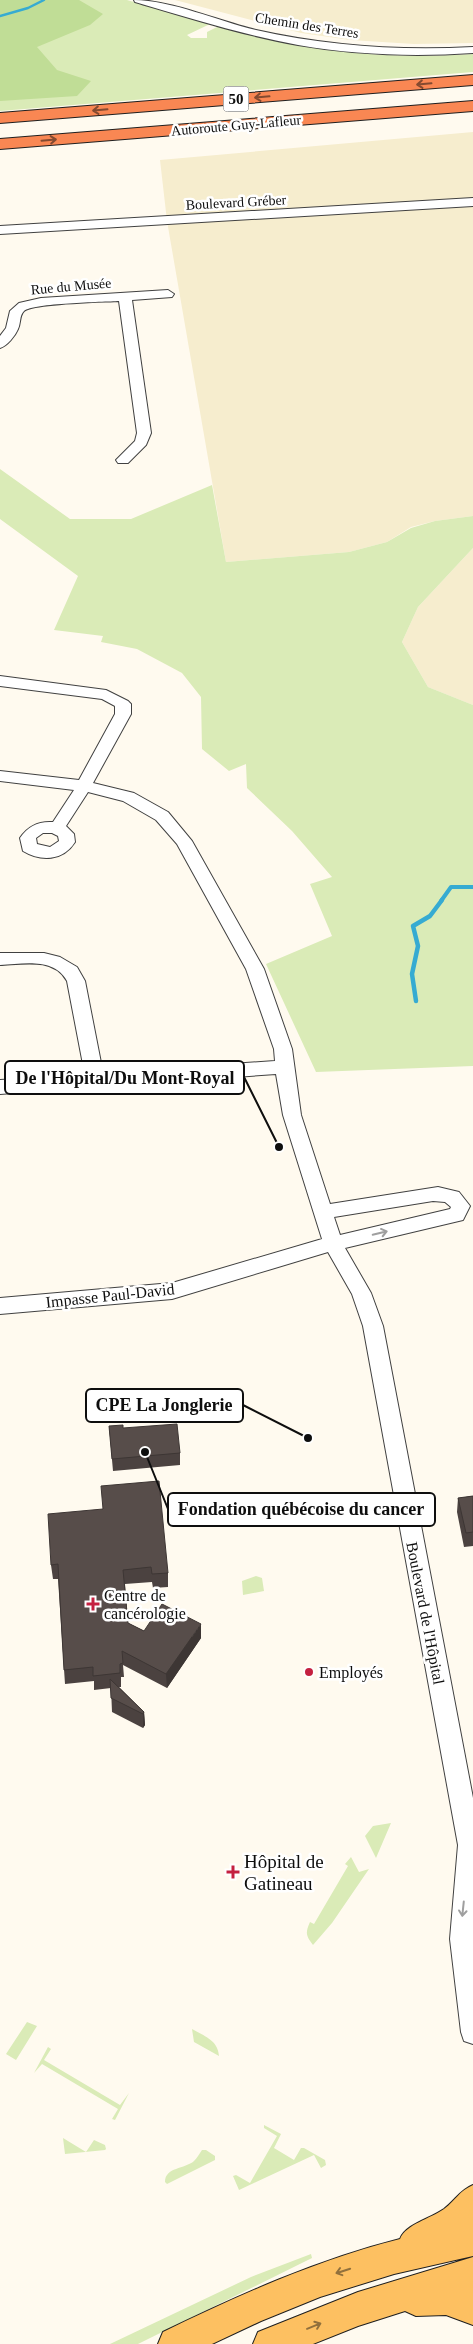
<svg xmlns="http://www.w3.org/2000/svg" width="473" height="2344" font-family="'Times New Roman',serif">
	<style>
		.farmland { fill: #f6edce }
		.green { fill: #daebb7 }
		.forest { fill: #c0dd96 }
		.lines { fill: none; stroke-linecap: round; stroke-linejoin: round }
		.stream-far2 { stroke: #36abd2; stroke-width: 2.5 }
		.stream-far1 { stroke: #36abd2; stroke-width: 4 }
		.stream { stroke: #36abd2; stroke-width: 4.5 }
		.minor-casing { stroke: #414141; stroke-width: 2 }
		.major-casing { stroke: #1f1f1f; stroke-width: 2 }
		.highway-casing { stroke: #1f1f1f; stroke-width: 2 }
		.minor { fill: #fff; fill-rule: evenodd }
		.major { fill: #fdc061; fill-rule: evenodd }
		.highway { fill: #f98753; fill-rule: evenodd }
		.wall { fill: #4b4240 }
		.shaded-wall { fill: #3d3634 }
		.building { fill: #574d4a; stroke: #3d3634 }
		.oneway { stroke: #844a30 }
		.oneway2 { stroke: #9f9f9f }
		.oneway3 { stroke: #91703c }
		.poi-dot { fill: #c42040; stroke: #fff; stroke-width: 2 }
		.labels { text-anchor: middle; stroke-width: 5; stroke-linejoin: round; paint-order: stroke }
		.far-street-label { font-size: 14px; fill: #0e0e0e; stroke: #fff }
		.shield { fill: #fff; stroke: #565656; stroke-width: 1 }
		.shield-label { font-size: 15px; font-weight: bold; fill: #0e0e0e }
		.street-label { font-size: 16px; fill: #0e0e0e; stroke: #fff }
		.poi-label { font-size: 16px; fill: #0e0e0e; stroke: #fff; text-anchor: start }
		.near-poi-label { font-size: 19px; fill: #0e0e0e; stroke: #fff; text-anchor: start }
		.leader { fill: none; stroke: #0e0e0e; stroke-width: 2 }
		.callout-dot { fill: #0e0e0e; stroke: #fff; stroke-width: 2 }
		.callout { fill: #fff; stroke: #0e0e0e; stroke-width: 2 }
		.callout-label { font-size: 18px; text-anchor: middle; font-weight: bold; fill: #0e0e0e }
	</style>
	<rect width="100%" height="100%" fill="#fffaef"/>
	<!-- farmland -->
	<path class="farmland" d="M175 0H473V43L414 44 350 40 301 33Z
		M473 132V516L435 521 411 527 387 542 349 552 226 562 167 221 160 160Z
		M473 548V705L428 687 402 642 418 607Z"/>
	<!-- green -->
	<path class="green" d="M0 0H127L210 24 187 35 191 38H207V32L219 26C301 51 387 60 473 54V72L0 111Z
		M0 469 70 519H131L212 485 226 562 349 552 387 542 411 528 435 521 473 516V548L418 607 402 642 428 687 473 705V1066L316 1072 266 964 332 936 310 884 332 877 292 831 247 788 246 764 229 771 202 749 201 697 182 673 137 649 101 642 103 636 54 630 78 576 0 519Z
		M256 1576 262 1578 264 1591 243 1595 242 1581Z
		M391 1823 376 1858 365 1836 373 1826Z
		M351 1857 359 1872 369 1869 332 1923 313 1945C306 1936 305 1933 310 1922L314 1924 348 1866 345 1864Z
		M27 2022 37 2026 16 2060 6 2054Z
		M192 2029C204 2036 218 2040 219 2056L194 2042Z
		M48 2047 51 2049 44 2060 120 2105 129 2093 115 2120 112 2119 118 2109 42 2064 34 2073Z
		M264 2125 281 2134 274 2148 294 2160 301 2148H304L325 2160 326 2165 321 2168 314 2155 239 2190 233 2176 236 2175 250 2183 277 2136 264 2128Z
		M63 2138 86 2152 94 2140 105 2145 106 2149 105 2150 65 2154Z
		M202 2150H206L215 2156V2160L167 2184 165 2182C165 2167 185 2169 194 2161 197 2158 200 2153 202 2150Z
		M311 2254 312 2258 138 2344H110L251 2277Z"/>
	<!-- forest -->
	<path class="forest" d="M0 0H79L103 14 90 25 37 47 57 70 91 81 77 96 0 101Z"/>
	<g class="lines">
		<!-- stream-far2 -->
		<path class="stream-far2" d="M0 16 28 8 44 0"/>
		<!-- stream-far1 -->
		<path class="stream-far1" d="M441 901 451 887H473"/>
		<!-- stream -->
		<path class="stream" d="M416 1001 412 974 418 946 413 926 430 916 442 900"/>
		<!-- minor casing -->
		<g class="minor-casing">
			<path id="minor" d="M134 0C171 0 218 21 256 30 328 46 400 51 473 47V53C414 57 356 55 298 45 243 35 189 18 135 2Z
				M473 198V206L0 234V226Z
				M168 290 174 294 172 297 132 300 151 433 146 445 128 463H118L116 460 135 441 137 433 119 301C103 302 33 303 24 311 19 316 21 323 18 329 15 336 7 346 0 348V336L6 328 10 311 19 303 41 298Z
				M0 676 106 690 128 701 131 704V714L93 783 134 793 168 812 192 841 264 969 292 1049 301 1115 330 1204 438 1187 459 1192 470 1206 463 1220 345 1248 371 1293 383 1326 473 1798V2044L464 2041 461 2032 450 1939 458 1845 363 1326 352 1294 328 1252 172 1299 0 1314V1298L172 1283 322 1239 283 1115 276 1074 0 1094V1080L85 1075 67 981C54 957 23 964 0 965V953H44L60 957 77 967 85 981 103 1073 275 1061 274 1049 246 969 177 844 156 820 123 801 88 792 66 826 74 834 75 842C63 861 41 862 23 851L20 838C28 826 38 821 53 822L74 790 0 781V771L79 780 115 714V706L102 699 0 686ZM43 833H52L58 836 59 841 50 847 37 844 36 838ZM433 1201 445 1202 451 1207 450 1209 340 1235 334 1217Z"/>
		</g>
		<!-- major casing -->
		<g class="major-casing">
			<path id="major" d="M473 2185V2256L394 2274 320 2297 261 2321 212 2344H158L163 2332C239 2295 317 2260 400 2239 406 2224 430 2219 444 2209 456 2200 459 2191 473 2185Z
				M473 2257V2325L446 2315 416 2316 405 2311 358 2326 313 2344H253L258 2332 358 2292Z"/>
		</g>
		<!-- highway casing -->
		<g class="highway-casing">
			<path id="highway" d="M473 75V85L0 123V113Z
				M473 101V111L0 149V139Z"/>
		</g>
		<!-- minor -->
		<use href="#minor" class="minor"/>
		<!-- major -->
		<use href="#major" class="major"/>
		<!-- highway -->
		<use href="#highway" class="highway"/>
	</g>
	<!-- wall -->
	<path class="wall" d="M109 1426 123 1428 180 1453V1465L113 1471Z
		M473 1496V1546L464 1547 457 1512 458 1498Z
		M103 1509 168 1573V1587L153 1588 152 1582 125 1584 128 1623 144 1631 201 1638 167 1688 123 1665 124 1677H121V1687H119L144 1712 145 1725 143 1728 112 1712 111 1688 94 1690V1681L65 1684 58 1579H53L51 1565Z"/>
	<!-- shaded-wall -->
	<path class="shaded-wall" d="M201 1624V1638L167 1688 166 1674Z
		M144 1712 145 1725 143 1728V1714Z"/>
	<!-- building -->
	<path class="building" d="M177 1424 180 1453 112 1459 109 1426 123 1425V1428Z
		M159 1481 168 1573 152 1574 151 1567 123 1570 128 1623 144 1631 162 1604 201 1624 166 1674 122 1651 123 1663 120 1664V1673L93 1676V1667L64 1670 58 1564 51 1565 48 1514 103 1509 101 1486Z
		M473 1496V1532L466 1533 458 1498Z
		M110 1679 144 1712 143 1714 111 1698Z"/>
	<!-- one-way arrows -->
	<defs><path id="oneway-shaft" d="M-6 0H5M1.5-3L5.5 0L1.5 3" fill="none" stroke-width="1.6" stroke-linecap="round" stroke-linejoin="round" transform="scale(1.25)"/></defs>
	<g class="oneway">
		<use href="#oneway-shaft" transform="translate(424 84) rotate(175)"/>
		<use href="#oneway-shaft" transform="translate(262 97) rotate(175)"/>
		<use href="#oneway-shaft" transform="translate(100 110) rotate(175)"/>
		<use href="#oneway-shaft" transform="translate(49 140) rotate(-5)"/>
	</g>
	<g class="oneway2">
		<use href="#oneway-shaft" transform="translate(380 1233) rotate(-13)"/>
		<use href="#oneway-shaft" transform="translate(463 1909) rotate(96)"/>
	</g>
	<g class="oneway3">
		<use href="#oneway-shaft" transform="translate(343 2271) rotate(162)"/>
		<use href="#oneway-shaft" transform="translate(314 2326) rotate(-22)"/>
	</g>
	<!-- markers -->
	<g class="poi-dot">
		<path d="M90.5 1596.5h5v5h5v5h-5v5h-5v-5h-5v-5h5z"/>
		<circle cx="309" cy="1672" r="5"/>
		<path d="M230.5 1864.5h5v5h5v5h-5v5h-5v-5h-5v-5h5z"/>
	</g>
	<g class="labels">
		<!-- far-street labels -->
		<g class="far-street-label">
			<text transform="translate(307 25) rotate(9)" y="5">Chemin des Terres</text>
			<text transform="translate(236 125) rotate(-5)" y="5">Autoroute Guy-Lafleur</text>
			<text transform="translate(236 202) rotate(-3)" y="5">Boulevard Gréber</text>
			<text transform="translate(71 286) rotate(-5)" y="5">Rue du Musée</text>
		</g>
		<!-- shield labels -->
		<rect class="shield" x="223.5" y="86.5" width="25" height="25" rx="4"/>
		<g class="shield-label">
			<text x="236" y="104">50</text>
		</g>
		<!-- street labels -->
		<g class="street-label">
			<text transform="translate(110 1295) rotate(-6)" y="6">Impasse Paul-David</text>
			<text transform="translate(426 1613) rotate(79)" y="6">Boulevard de l'Hôpital</text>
		</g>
		<!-- poi labels -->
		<g class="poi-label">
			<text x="104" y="1601">Centre de<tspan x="104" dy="18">cancérologie</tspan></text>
			<text x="319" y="1678">Employés</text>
		</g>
		<!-- near-poi labels -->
		<g class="near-poi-label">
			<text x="244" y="1868">Hôpital de<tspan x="244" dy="22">Gatineau</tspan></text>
		</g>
	</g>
	<!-- callouts -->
	<path class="leader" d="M279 1147L244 1077M308 1438L243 1405M145 1452L168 1509"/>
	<g class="callout-dot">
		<circle cx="279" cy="1147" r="5"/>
		<circle cx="308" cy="1438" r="5"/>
		<circle cx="145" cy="1452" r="5"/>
	</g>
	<g class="callout">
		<rect x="5" y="1061" width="239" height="33" rx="5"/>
		<rect x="86" y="1389" width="157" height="33" rx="5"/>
		<rect x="168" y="1493" width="267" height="33" rx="5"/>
	</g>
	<g class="callout-label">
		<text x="125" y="1084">De l'Hôpital/Du Mont-Royal</text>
		<text x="164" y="1411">CPE La Jonglerie</text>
		<text x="301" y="1515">Fondation québécoise du cancer</text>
	</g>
</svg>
